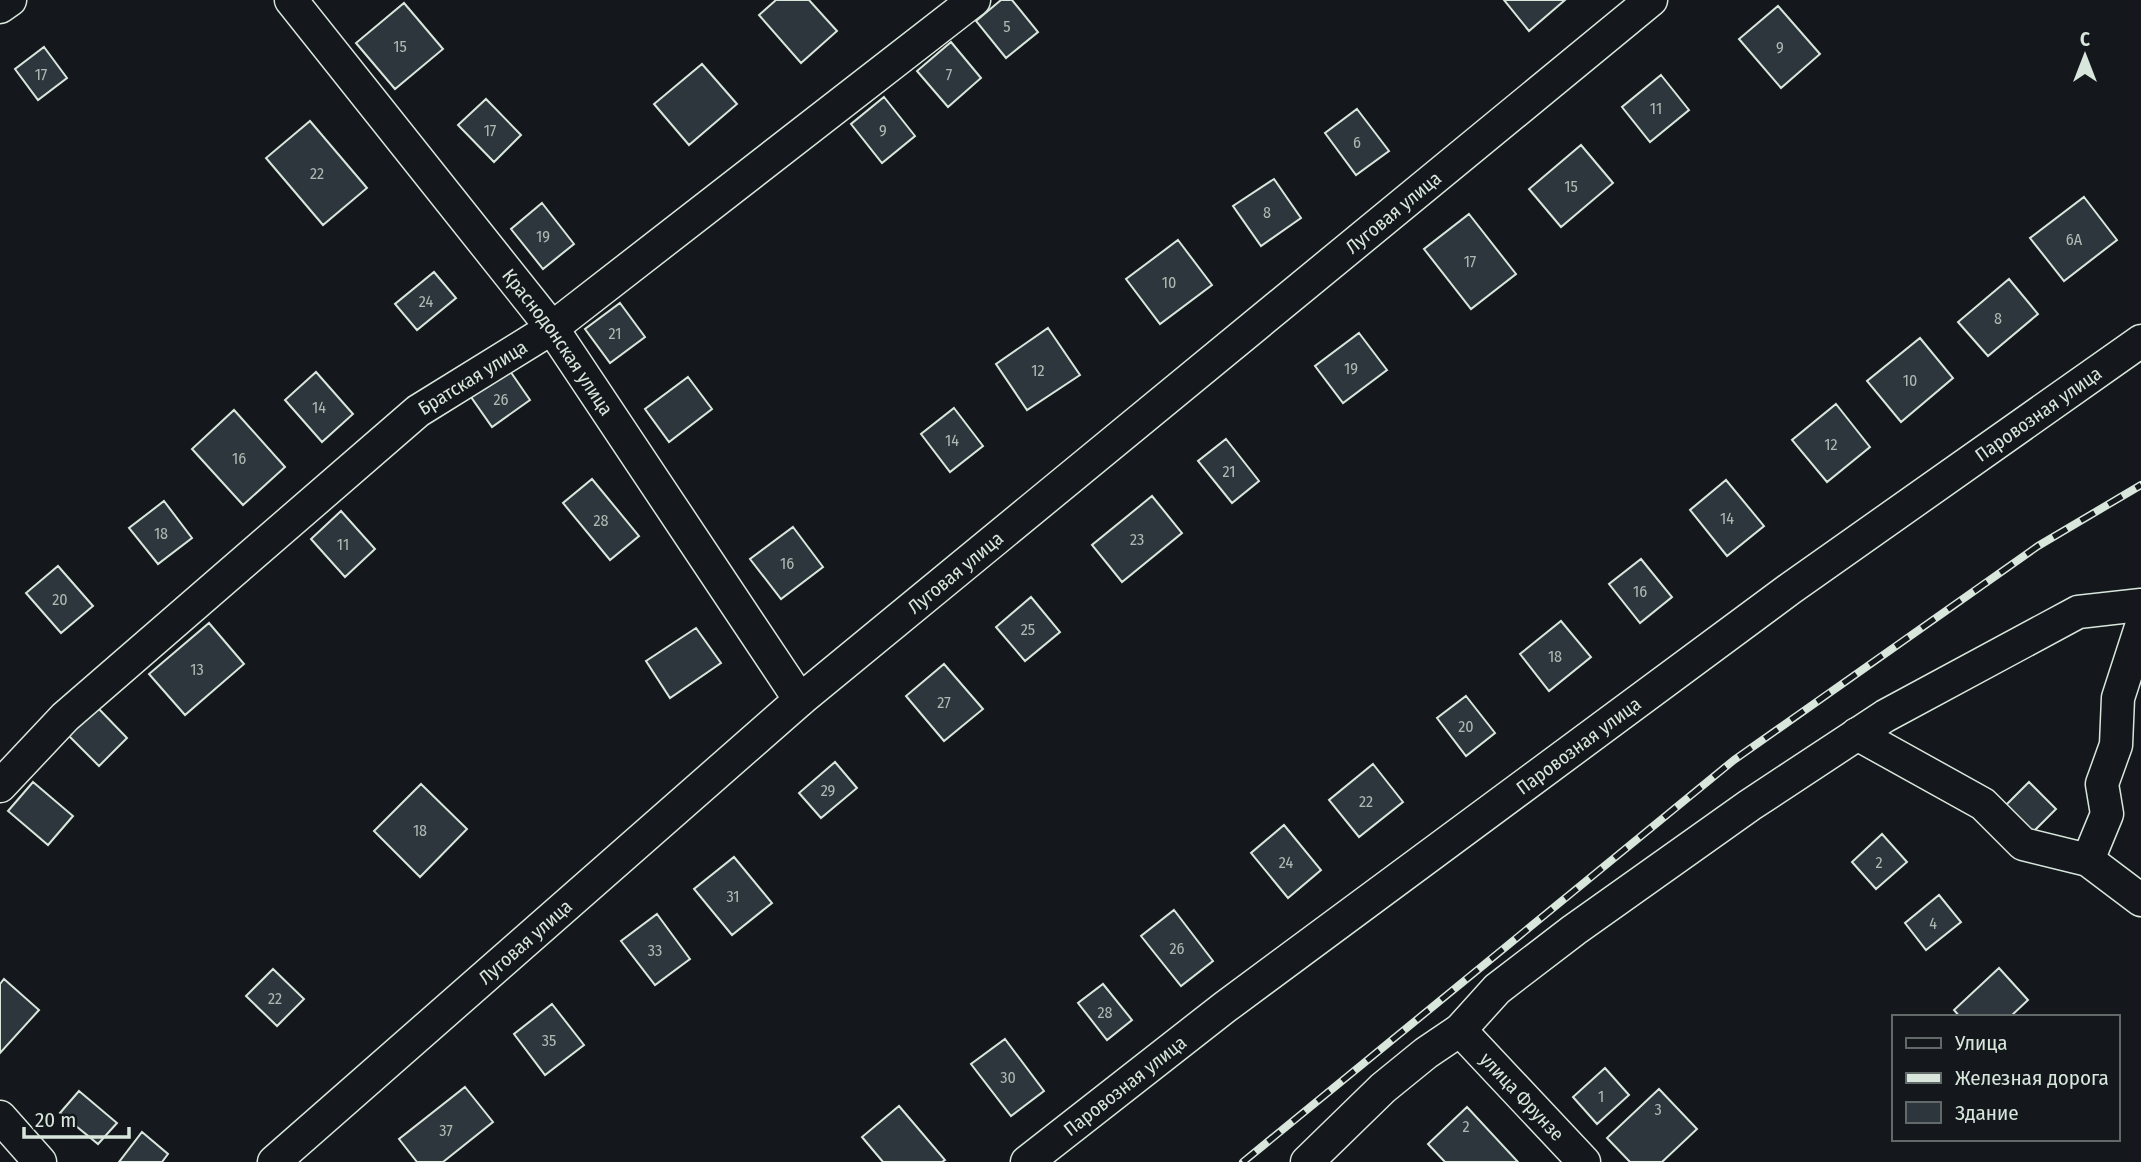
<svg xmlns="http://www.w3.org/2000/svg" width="2141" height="1162" font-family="'Fira Sans Condensed',sans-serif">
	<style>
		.building { fill: #2c363c; stroke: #d8e6dc; stroke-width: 2 }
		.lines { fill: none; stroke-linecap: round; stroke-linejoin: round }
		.minor-casing { stroke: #d8e6dc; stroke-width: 35 }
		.minor { stroke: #14181c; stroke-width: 32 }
		.rail-casing { stroke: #d8e6dc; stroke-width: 8 }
		.rail { stroke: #14181c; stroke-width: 5; stroke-dasharray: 16; stroke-linecap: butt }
		.labels { text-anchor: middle; stroke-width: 5; stroke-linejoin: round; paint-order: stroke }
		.number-label { font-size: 16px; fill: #adbab4 }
		.street-label { font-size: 19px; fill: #d8e6dc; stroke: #14181c }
	</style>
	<rect width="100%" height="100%" fill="#14181c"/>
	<!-- building -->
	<path class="building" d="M776 0H809L837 31 801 63 759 15Z
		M1001 0H1012L1038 32 1006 58 976 21Z
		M1504 0H1565L1529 31Z
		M404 3 443 49 395 89 356 43Z
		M1778 6 1820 54 1781 88 1739 39Z
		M951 42 981 78 948 107 917 71Z
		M44 47 67 78 38 100 15 69Z
		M702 64 737 104 689 145 654 104Z
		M1661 75 1689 110 1650 142 1622 107Z
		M884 97 915 136 882 163 851 124Z
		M486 99 521 135 494 162 458 125Z
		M1357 109 1389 151 1356 175 1325 133Z
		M310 121 367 188 323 225 266 158Z
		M1581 145 1613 183 1561 227 1529 189Z
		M1274 179 1301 218 1261 246 1233 206Z
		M2084 197 2117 240 2064 281 2030 238Z
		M542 203 574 244 543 269 511 229Z
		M1469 214 1516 274 1471 309 1424 249Z
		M1178 240 1212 285 1160 324 1126 279Z
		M434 272 456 298 417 330 395 304Z
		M2009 279 2038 314 1988 356 1958 322Z
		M620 303 645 337 610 363 585 329Z
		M1048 328 1080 375 1027 410 996 364Z
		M1359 333 1387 370 1343 403 1315 366Z
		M1920 338 1953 378 1901 422 1867 381Z
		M510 371 530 400 492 427 471 397Z
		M316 372 353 414 322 442 285 400Z
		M688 377 712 409 669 442 645 409Z
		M1836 404 1870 447 1827 482 1792 440Z
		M954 408 983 446 950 472 921 434Z
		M234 410 285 467 243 505 192 449Z
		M1226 439 1259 481 1232 503 1198 461Z
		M592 479 639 536 610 560 563 503Z
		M1726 480 1764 526 1727 556 1690 510Z
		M1152 496 1182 533 1122 582 1092 545Z
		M164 501 192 538 158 564 129 528Z
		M341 511 375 549 345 577 311 539Z
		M793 527 823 567 781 599 750 559Z
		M1641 559 1672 597 1640 623 1609 584Z
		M58 566 93 606 61 633 26 593Z
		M1031 597 1060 632 1025 661 996 627Z
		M1561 621 1591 657 1549 691 1520 654Z
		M209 623 244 664 185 715 149 674Z
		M696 628 721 663 670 698 646 661Z
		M944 664 983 709 944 741 906 696Z
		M1466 696 1495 733 1466 756 1437 718Z
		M97 707 127 738 99 766 68 735Z
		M835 762 857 788 821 818 799 793Z
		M1373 764 1403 802 1359 837 1329 800Z
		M33 782 73 816 48 845 8 811Z
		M2029 782 2056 809 2033 832 2005 806Z
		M421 784 467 829 420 877 374 831Z
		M1284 825 1321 870 1288 898 1251 853Z
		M1882 834 1907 862 1876 889 1852 862Z
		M734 857 772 903 732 935 694 889Z
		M1939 895 1961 922 1926 950 1905 923Z
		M1174 910 1213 961 1181 986 1141 936Z
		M657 914 690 959 655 985 621 941Z
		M1999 968 2028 1000 2010 1017H1960L1954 1010Z
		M273 969 304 999 277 1026 246 996Z
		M4 979 39 1010 0 1053V984Z
		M1103 984 1132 1020 1107 1040 1078 1003Z
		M552 1004 584 1045 545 1075 514 1034Z
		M1005 1039 1044 1091 1011 1116 971 1064Z
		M1605 1068 1629 1095 1597 1124 1573 1097Z
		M465 1087 493 1122 443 1162H417L399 1139Z
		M1659 1089 1697 1129 1662 1162H1630L1607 1138Z
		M79 1091 117 1123 98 1144 60 1113Z
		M899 1106 945 1160 942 1162H883L862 1137Z
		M1467 1107 1518 1162H1445L1428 1144Z
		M142 1132 168 1154 162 1162H119Z"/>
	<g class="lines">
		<!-- minor casing -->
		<g class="minor-casing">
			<g id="minor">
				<path id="s1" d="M291 0 552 328 800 700"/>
				<path d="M0 7 10 0"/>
				<path d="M1857 734 1983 804 2023 844 2088 860 2141 900"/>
				<path id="s2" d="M0 786 65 717 418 411 552 328 974 0"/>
				<path d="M2088 860 2107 814 2102 784 2116 745 2118 698 2141 627"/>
				<path id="s3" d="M1460 1030 1584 1162"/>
				<path d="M0 1117 40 1162"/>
				<path id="s4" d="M274 1162 800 700 1651 0"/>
				<path id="s5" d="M1027 1162 1225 1007 1791 588 2141 341"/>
				<path d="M1307 1162 1383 1088 1426 1053 1460 1030 1497 989 1574 930 1750 805 1885 716 2078 612 2141 605"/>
			</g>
		</g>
		<!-- minor -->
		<use href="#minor" class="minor"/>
		<!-- rail casing -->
		<g class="rail-casing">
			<path id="rail" d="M1243 1162 1734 760 2038 546 2141 485"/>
		</g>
		<!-- rail -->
		<use href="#rail" class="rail"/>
	</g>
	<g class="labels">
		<!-- number labels -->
		<g class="number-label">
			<text x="1007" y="32">5</text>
			<text x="400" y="52">15</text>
			<text x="1780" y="53">9</text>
			<text x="41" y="80">17</text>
			<text x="949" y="80">7</text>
			<text x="1656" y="114">11</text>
			<text x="490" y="136">17</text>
			<text x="883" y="136">9</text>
			<text x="1357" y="148">6</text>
			<text x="317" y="179">22</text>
			<text x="1571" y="192">15</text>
			<text x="1267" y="218">8</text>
			<text x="543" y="242">19</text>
			<text x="2074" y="245">6А</text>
			<text x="1470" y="267">17</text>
			<text x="1169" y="288">10</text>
			<text x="426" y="307">24</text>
			<text x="1998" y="324">8</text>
			<text x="615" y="339">21</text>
			<text x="1351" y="374">19</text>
			<text x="1038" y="376">12</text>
			<text x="1910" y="386">10</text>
			<text x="501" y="405">26</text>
			<text x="319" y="413">14</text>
			<text x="952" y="446">14</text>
			<text x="1831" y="450">12</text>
			<text x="239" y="464">16</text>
			<text x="1229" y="477">21</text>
			<text x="1727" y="524">14</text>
			<text x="601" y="526">28</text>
			<text x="161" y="539">18</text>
			<text x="1137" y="545">23</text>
			<text x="343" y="550">11</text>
			<text x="787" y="569">16</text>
			<text x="1640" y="597">16</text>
			<text x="60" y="605">20</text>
			<text x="1028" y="635">25</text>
			<text x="1555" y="662">18</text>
			<text x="197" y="675">13</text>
			<text x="944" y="708">27</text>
			<text x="1466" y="732">20</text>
			<text x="828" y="796">29</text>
			<text x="1366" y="807">22</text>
			<text x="420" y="836">18</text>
			<text x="1286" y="868">24</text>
			<text x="1879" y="868">2</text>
			<text x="733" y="902">31</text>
			<text x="1933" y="929">4</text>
			<text x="1177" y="954">26</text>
			<text x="655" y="956">33</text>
			<text x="275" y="1004">22</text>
			<text x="1105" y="1018">28</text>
			<text x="549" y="1046">35</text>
			<text x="1008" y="1083">30</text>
			<text x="1601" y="1102">1</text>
			<text x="1658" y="1115">3</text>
			<text x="1466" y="1132">2</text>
			<text x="446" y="1136">37</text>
		</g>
		<!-- street labels -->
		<g class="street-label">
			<text dy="7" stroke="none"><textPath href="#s4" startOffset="1468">Луговая улица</textPath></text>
			<text dy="7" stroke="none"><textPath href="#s1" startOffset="434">Краснодонская улица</textPath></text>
			<text dy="7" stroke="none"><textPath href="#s2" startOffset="626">Братская улица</textPath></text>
			<text dy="7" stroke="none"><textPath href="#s5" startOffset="1258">Паровозная улица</textPath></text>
			<text dy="7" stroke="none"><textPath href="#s4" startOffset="901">Луговая улица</textPath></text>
			<text dy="7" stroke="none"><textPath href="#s5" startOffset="691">Паровозная улица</textPath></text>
			<text dy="7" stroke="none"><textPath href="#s4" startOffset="334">Луговая улица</textPath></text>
			<text dy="7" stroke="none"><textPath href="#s5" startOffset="124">Паровозная улица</textPath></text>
			<text dy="7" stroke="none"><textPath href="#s3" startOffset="91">улица Фрунзе</textPath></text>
		</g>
	</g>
	<!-- legend -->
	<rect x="1892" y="1015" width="228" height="126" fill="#14181c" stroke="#626a69" stroke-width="2"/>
	<rect x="1906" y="1038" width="35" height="10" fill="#14181c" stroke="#626a69" stroke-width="2"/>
	<text x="1955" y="1050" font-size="21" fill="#d8e6dc">Улица</text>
	<rect x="1906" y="1073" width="35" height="10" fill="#d8e6dc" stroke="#626a69" stroke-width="2"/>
	<text x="1955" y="1085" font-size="21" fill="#d8e6dc">Железная дорога</text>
	<rect x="1906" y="1102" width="35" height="21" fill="#2c363c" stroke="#626a69" stroke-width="2"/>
	<text x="1955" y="1120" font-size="21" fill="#d8e6dc">Здание</text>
	<!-- north arrow -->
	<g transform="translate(2085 56)" stroke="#14181c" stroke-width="5" paint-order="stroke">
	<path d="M0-5L12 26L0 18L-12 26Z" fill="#d8e6dc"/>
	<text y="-10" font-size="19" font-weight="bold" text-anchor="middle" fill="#d8e6dc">С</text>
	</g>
	<!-- scale -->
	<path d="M24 1127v10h105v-10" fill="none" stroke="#d8e6dc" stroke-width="3.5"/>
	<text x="35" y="1127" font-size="21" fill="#d8e6dc" stroke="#14181c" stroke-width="5" paint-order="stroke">20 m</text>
</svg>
